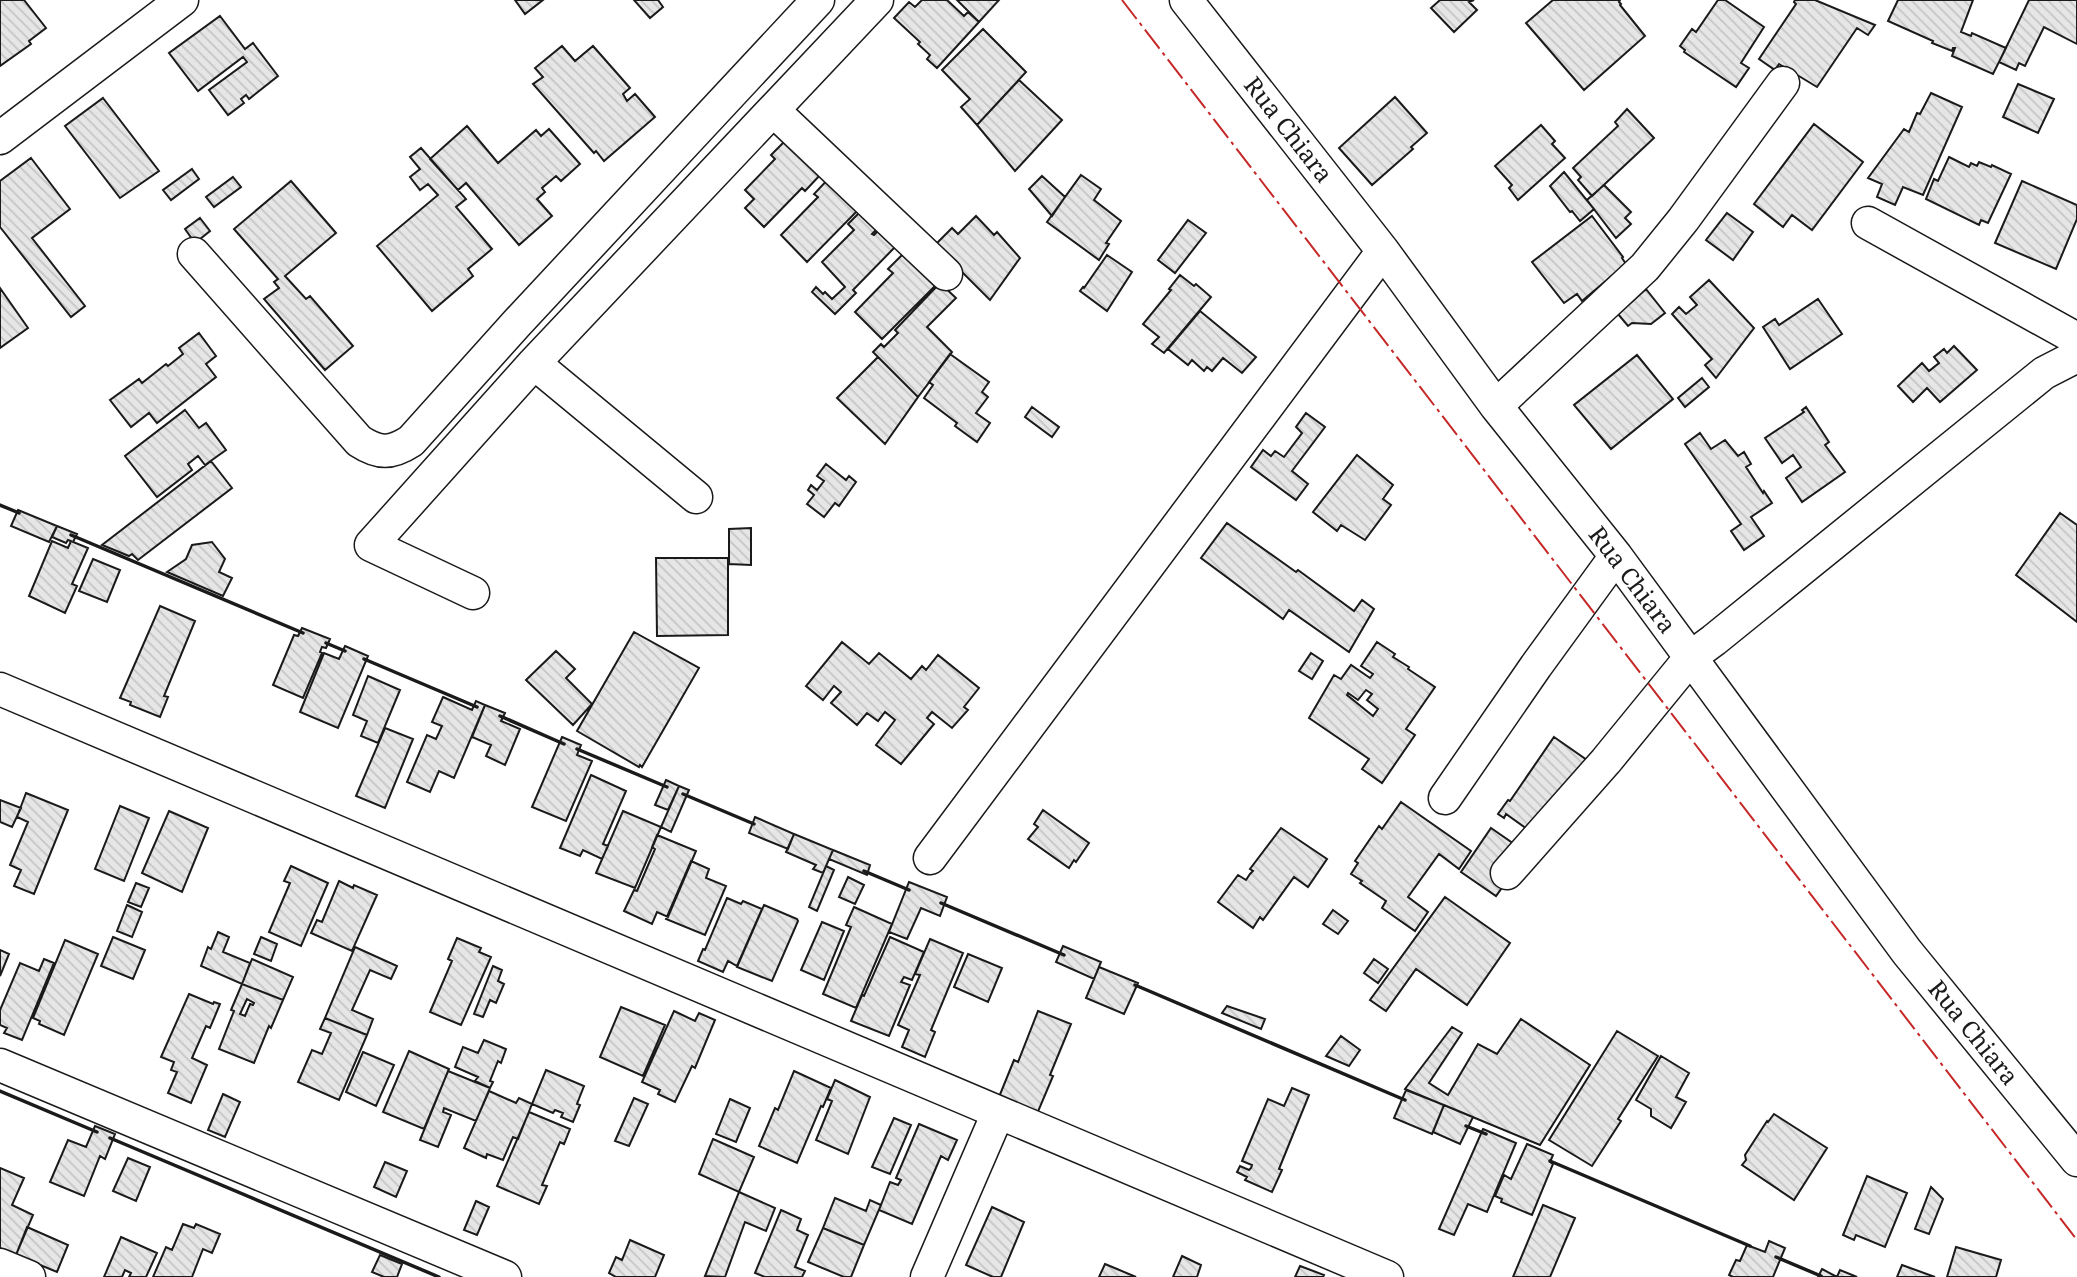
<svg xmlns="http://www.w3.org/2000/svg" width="2077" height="1277" font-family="'Noto Serif',serif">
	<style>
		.building { fill: url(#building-back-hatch); stroke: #1a1a1a; stroke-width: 2; fill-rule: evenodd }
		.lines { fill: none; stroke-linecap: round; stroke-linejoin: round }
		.minor-casing { stroke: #1a1a1a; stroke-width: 35 }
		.minor { stroke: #fff; stroke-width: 32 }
		.wall { stroke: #1a1a1a; stroke-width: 3.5 }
		.power { stroke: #c62828; stroke-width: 2; stroke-dasharray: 24 5 3.5 5; stroke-linecap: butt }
		.labels { text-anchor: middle; stroke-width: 5; stroke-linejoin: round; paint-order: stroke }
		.street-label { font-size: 24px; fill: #1a1a1a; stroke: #fff }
	</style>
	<defs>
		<pattern id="building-back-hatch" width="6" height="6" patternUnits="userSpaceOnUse" patternTransform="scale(1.75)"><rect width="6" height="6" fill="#e6e6e6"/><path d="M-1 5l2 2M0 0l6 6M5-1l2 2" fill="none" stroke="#c5c5c5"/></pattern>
	</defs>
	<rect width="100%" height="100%" fill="#fff"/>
	<!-- building -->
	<path class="building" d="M0 0H24L46 28 29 41 31 44 0 66Z
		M515 0H543L525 14Z
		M634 0H658L663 7 650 18Z
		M922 0H947L964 16 968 12 979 22 937 68 927 59 930 55 918 44 920 42 894 18 909 2 915 7Z
		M957 0H999L979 22Z
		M1440 0H1474L1469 2 1477 10 1454 32 1431 8Z
		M1553 0H1620L1619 2 1621 4 1620 5 1645 36 1584 90 1526 23Z
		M1718 0H1725L1764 27 1741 63 1749 68 1736 87 1684 52 1685 50 1680 46 1692 29 1696 32Z
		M1795 0H1815L1875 25 1868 35 1857 28 1817 87 1779 64 1775 70 1759 59 1796 4 1794 2Z
		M1898 0H1973L1961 32 1971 36 1972 33 2006 48 1993 74 1952 56 1955 48H1953L1952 51 1932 43 1933 41 1888 21Z
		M2029 0H2077V44L2044 27 2025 66 2019 63 2016 70 1999 62Z
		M220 16 245 49 253 43 278 76 249 99 246 95 241 99 244 103 228 115 209 90 247 62 243 57 198 91 169 53Z
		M983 29 1026 72 977 125 961 107 970 99 942 70Z
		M562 46 575 61 593 46 630 88 623 94 627 101 635 94 655 117 604 161 596 151 594 153 593 152 533 84 543 77 535 68Z
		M1019 80 1062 120 1015 171 977 125Z
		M2018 84 2054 99 2038 133 2003 117Z
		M1931 93 1962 107 1923 195 1903 187 1895 205 1877 197 1882 184 1868 178 1904 129 1909 132 1917 113 1920 114Z
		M1395 97 1427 133 1411 147 1413 149 1372 185 1339 148Z
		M103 98 159 171 120 198 65 126Z
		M1627 109 1654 138 1592 196 1578 180 1581 177 1573 168 1618 126 1615 122Z
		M1814 124 1863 162 1812 230 1792 215 1783 227 1754 204Z
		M1541 125 1555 141 1552 144 1565 158 1518 200 1509 188 1512 185 1495 166Z
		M467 126 498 163 536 130 541 136 549 129 580 164 561 181 556 176 542 188 545 192 537 199 552 216 519 245 466 183 458 190 430 159Z
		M787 139 822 173 805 191 802 188 764 227 745 208 754 199 745 190 775 159 771 155Z
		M421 148 466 199 456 207 492 249 468 269 473 276 432 311 377 246 438 195 428 184 420 190 410 177 420 169 410 157Z
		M1949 157 1969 167 1971 163 1977 166 1979 162 1991 167 1992 165 2011 174 1988 223 1981 220 1979 225 1926 199 1934 179 1938 181Z
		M31 158 70 209 32 238 85 306 71 317 0 227V181Z
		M192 169 199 179 171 200 163 190Z
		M1564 172 1594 209 1580 221 1572 211 1570 212 1550 186Z
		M832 175 861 207 807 262 781 235 818 197 814 194Z
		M1081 175 1101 189 1094 200 1121 221 1106 243 1109 244 1099 260 1047 222Z
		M1042 176 1065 197 1052 216 1029 189Z
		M233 177 241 187 214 207 206 197Z
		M291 181 336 233 285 276 306 299 310 296 353 346 325 370 264 299 279 288 274 282 278 279 234 229Z
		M2022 181 2077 205V219L2056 269 1995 243Z
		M1604 185 1631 212 1625 218 1631 224 1616 238 1587 200Z
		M865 207 882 224 872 234 874 235 880 229 896 246 853 290 856 293 835 314 812 292 816 287 823 294 825 292 832 299 845 287 822 262 854 230 848 224Z
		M1727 213 1753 232 1733 260 1706 240Z
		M976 216 994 235 997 232 1020 258 990 300 935 245 952 228 958 234Z
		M1592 216 1623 257 1622 258 1626 264 1582 301 1577 294 1564 303 1532 262Z
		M200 218 210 231 195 243 185 229Z
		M1188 220 1206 233 1175 273 1158 260Z
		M906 251 938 283 882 339 855 312 893 273 888 269Z
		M1107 255 1132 272 1107 311 1080 291 1083 287 1084 288Z
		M1180 275 1194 286 1196 284 1211 297 1164 353 1152 344 1159 337 1143 324 1171 290 1169 289Z
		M1709 280 1754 328 1716 378 1705 365 1712 359 1672 314 1679 307 1686 314 1697 305 1690 297Z
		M940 283 956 298 927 327 952 352 918 397 873 352 881 344 884 347 898 333 895 330Z
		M0 288 28 328 0 348Z
		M1646 289 1665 313 1651 324 1632 323 1628 326 1618 314Z
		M1818 299 1842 334 1790 369 1763 327 1775 319 1779 325Z
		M1200 311 1256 357 1242 373 1223 358 1212 371 1207 367 1204 371 1192 360 1188 365 1168 349Z
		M199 333 216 356 206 364 216 377 157 423 149 413 131 427 110 400 139 379 142 383 166 364 168 366 183 354 179 348Z
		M1954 346 1977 370 1940 402 1927 388 1913 402 1898 386 1922 363 1929 371 1939 363 1934 357 1944 349 1947 353Z
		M950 354 989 382 982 392 988 397 976 413 990 423 977 442 955 426 957 423 924 398 933 385 929 382Z
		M1637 355 1673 399 1611 449 1574 405Z
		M878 357 918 397 885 444 837 398Z
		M1702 378 1709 387 1685 407 1678 398Z
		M1032 407 1059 427 1052 437 1025 417Z
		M1806 407 1829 442 1825 445 1845 472 1802 502 1786 478 1801 467 1793 455 1782 463 1765 438 1804 412 1802 410Z
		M185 410 199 428 206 423 226 450 205 465 198 456 188 464 192 470 157 497 125 456Z
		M1306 413 1325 427 1292 471 1308 484 1296 500 1251 467 1263 450 1271 456 1275 451 1284 457 1302 433 1296 427Z
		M1700 433 1711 449 1725 440 1738 456 1744 452 1751 464 1746 467 1763 493 1764 491 1772 503 1751 517 1764 536 1744 550 1731 531 1741 524 1685 444Z
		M1357 455 1393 485 1383 499 1391 505 1365 540 1341 525 1337 531 1313 512Z
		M211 461 232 488 138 560 132 554 129 556 102 545Z
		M826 464 846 480 849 476 856 482 839 506 835 503 824 517 807 504 814 495 808 490 811 485 817 490 824 481 817 476Z
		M18 510 57 526 49 542 11 526Z
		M2060 513 2077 525V622L2016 575Z
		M1227 523 1296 572 1298 570 1354 611 1362 600 1374 609 1349 652 1289 610 1283 619 1201 558Z
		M57 526 77 534 73 542 88 548 72 584 77 586 65 613 29 596 52 541 68 548 71 541 68 540 66 543 52 537Z
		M751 528V565L729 564V529Z
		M212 542 225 559 219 572 232 578 223 596 167 572 186 559 192 545Z
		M656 558H728V635L657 636Z
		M93 559 120 570 107 602 79 591Z
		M160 606 195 621 164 696 168 697 160 717 130 705 131 702 120 698Z
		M302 628 330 639 326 648 322 647 320 652 322 653 303 698 273 685 294 635 298 636Z
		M634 632 699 668 642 767 640 765 639 767 577 731Z
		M842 642 869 664 879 653 911 679 922 666 926 670 938 655 979 688 964 707 968 710 952 728 932 712 927 718 934 724 901 764 876 745 895 720 885 712 878 721 867 713 857 725 831 703 841 692 834 686 823 700 806 686Z
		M1377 642 1395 654 1393 657 1409 667 1408 669 1435 687 1406 729 1415 735 1382 783 1362 769 1369 759 1309 718 1334 675 1341 679 1351 665 1370 678 1373 674 1361 666ZM1366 690 1372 694 1367 700 1378 709 1373 716 1347 695 1348 693 1358 700Z
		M345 646 368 656 338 728 300 712 324 653 339 659Z
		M556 651 575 669 566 678 592 704 573 725 526 680Z
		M1311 653 1323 661 1312 679 1299 671Z
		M368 676 400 690 378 743 361 736 367 721 353 715Z
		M443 697 472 710 476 701 485 705 454 778 439 771 430 792 407 782 427 735 436 739 442 726 432 722Z
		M485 705 505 713 501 721 520 729 505 765 486 756 491 745 472 737Z
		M385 728 413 739 385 808 356 796Z
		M562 737 581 745 577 755 592 761 566 821 532 807Z
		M1554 737 1597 767 1544 841 1506 814 1504 818 1498 814 1508 800 1510 801Z
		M591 775 626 791 603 844 608 846 602 859 583 850 580 856 560 848Z
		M666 780 679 786 668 810 655 805Z
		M679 786 689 790 671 832 661 827Z
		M26 793 68 810 34 894 14 886 21 870 10 865 28 822 17 817Z
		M0 800 21 808 12 827 0 822Z
		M1401 802 1471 851 1459 869 1439 854 1408 897 1428 912 1415 931 1382 908 1386 901 1360 883 1362 881 1351 874 1358 863 1355 861 1379 826 1382 829Z
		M120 806 149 818 124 881 95 869Z
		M1043 810 1089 843 1076 862 1074 860 1069 868 1028 839 1038 827 1034 824Z
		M169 811 208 828 182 892 142 873Z
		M623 811 661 827 635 888 596 873Z
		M755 817 794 834 788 849 749 833Z
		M1281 828 1327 859 1308 887 1294 877 1263 920 1260 917 1253 928 1218 902 1238 875 1246 880 1250 874 1253 871 1250 869Z
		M1491 828 1527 853 1496 896 1461 872Z
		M794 834 833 850 823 873 813 869 816 865 786 852Z
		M657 835 696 851 668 917 657 912 652 924 624 911 634 890 637 891 655 849 652 847Z
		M833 850 870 865 867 875 829 859Z
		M691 861 709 869 706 878 726 886 705 935 666 919Z
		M291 866 328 883 301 946 269 932 290 883 284 881Z
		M826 866 834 870 817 911 809 907Z
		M848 877 864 885 855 904 839 897Z
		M339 881 353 888 354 885 377 895 352 951 311 933 317 920 322 922Z
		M909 882 947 897 940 916 921 908 907 939 889 932Z
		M136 883 149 888 141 907 128 902Z
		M1445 897 1510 943 1467 1005 1416 969 1386 1011 1370 1000Z
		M727 898 741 904 743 901 762 909 737 966 728 961 723 972 698 961 703 949 705 950Z
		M127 905 142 912 132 937 117 931Z
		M764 905 797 919 798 921 772 981 737 967Z
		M854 907 892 924 856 1008 823 994 851 927 846 925Z
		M1333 910 1348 921 1338 934 1323 924Z
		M822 922 844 931 824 980 801 970Z
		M218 932 229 937 223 952 250 963 242 984 201 966 208 947 211 949Z
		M113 937 145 950 133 979 101 966Z
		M261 937 277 944 271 961 254 954Z
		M890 937 924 952 912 980 904 977 901 982 910 985 889 1036 851 1021 862 995 864 996Z
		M457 938 481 948 479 952 491 957 461 1025 430 1012 452 961 448 959Z
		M930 939 963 953 931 1030 935 1032 925 1057 902 1047 909 1030 898 1025 920 975 915 974Z
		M65 940 98 954 64 1035 39 1024 40 1021 33 1018Z
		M1063 946 1101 962 1094 979 1056 962Z
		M355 947 397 966 391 979 370 970 352 1010 373 1019 367 1035 325 1018Z
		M0 950 9 954 0 976Z
		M968 954 1002 968 988 1002 954 987Z
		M44 959 54 963 22 1040 4 1033 7 1028 0 1025V1010L20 963 39 971Z
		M252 959 293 977 283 1000 242 984Z
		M1374 959 1388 969 1378 983 1364 973Z
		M493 966 502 970 498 981 504 984 496 1003 490 1000 483 1017 474 1014Z
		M1099 967 1138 983 1124 1014 1086 998Z
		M242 984 283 1000 271 1028 269 1026 254 1063 219 1049 234 1011 231 1010ZM247 999 254 1003 253 1005 250 1004 245 1016 240 1014Z
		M189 994 213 1004 214 1002 220 1004 210 1028 206 1026 192 1058 207 1065 191 1103 168 1093 177 1072 171 1070 174 1062 161 1057Z
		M1227 1006 1265 1019 1261 1029 1222 1013Z
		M621 1007 665 1025 643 1076 600 1057Z
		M674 1011 695 1021 699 1013 715 1020 695 1068 692 1066 675 1102 658 1094 660 1090 642 1082Z
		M1038 1011 1071 1024 1050 1075 1053 1076 1037 1114 999 1097 1014 1060 1018 1062Z
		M325 1018 367 1035 339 1100 298 1082 312 1050 322 1054 331 1033 320 1029Z
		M1521 1019 1590 1065 1540 1145 1405 1089 1452 1027 1462 1033 1429 1083 1448 1095 1478 1044 1497 1054Z
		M1617 1031 1658 1056 1618 1119 1621 1121 1592 1166 1549 1140Z
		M1341 1036 1360 1050 1349 1066 1326 1056Z
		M484 1040 506 1049 501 1063 498 1061 490 1081 493 1082 490 1088 475 1081 478 1077 455 1067 463 1047 478 1053Z
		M409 1051 449 1069 424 1129 383 1112Z
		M363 1052 394 1065 376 1106 346 1092Z
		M1661 1056 1689 1073 1676 1097 1686 1102 1671 1128 1651 1116V1109L1636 1100Z
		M546 1070 584 1086 577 1104 580 1105 573 1122 561 1117 563 1113 555 1110 553 1113 532 1104Z
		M448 1071 490 1088 476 1121 444 1108 443 1112 451 1115 438 1147 420 1140Z
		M794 1071 831 1088 823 1107 821 1106 797 1163 759 1146 775 1108 778 1110Z
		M835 1080 870 1097 848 1154 816 1140 832 1101 827 1099Z
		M1292 1088 1309 1095 1279 1169 1282 1170 1272 1192 1245 1180 1247 1177 1237 1172 1240 1166 1249 1170 1251 1168 1252 1165 1242 1161 1268 1099 1284 1106Z
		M1406 1090 1444 1105 1432 1134 1394 1118Z
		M489 1091 516 1103 519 1098 532 1104 518 1139 513 1137 503 1160 487 1154 486 1158 464 1148Z
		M223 1094 240 1102 225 1137 208 1130Z
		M634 1098 648 1104 629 1146 615 1141Z
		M730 1099 750 1108 736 1142 716 1134Z
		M1444 1105 1473 1117 1460 1144 1433 1132Z
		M529 1112 570 1129 564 1144 560 1142 542 1185 547 1186 539 1204 497 1186Z
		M1774 1114 1827 1148 1794 1200 1742 1165 1746 1160 1745 1155 1767 1121 1768 1122Z
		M894 1118 911 1125 890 1174 872 1167Z
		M919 1124 957 1140 948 1160 941 1156 912 1224 879 1210 890 1182 898 1185 901 1180 896 1178Z
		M95 1126 115 1134 105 1159 100 1156 84 1196 50 1182 68 1140 86 1147Z
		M1483 1129 1516 1143 1487 1212 1468 1204 1454 1235 1439 1229Z
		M713 1139 754 1157 739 1192 699 1174Z
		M1527 1144 1553 1155 1550 1162 1553 1164 1532 1215 1501 1202 1502 1199 1495 1196 1504 1175 1511 1179Z
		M128 1158 150 1167 136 1201 113 1191Z
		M385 1162 407 1171 396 1197 374 1187Z
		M0 1168 24 1178 12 1205 33 1215 16 1255 0 1248Z
		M1867 1176 1907 1193 1885 1247 1856 1235 1854 1240 1843 1235Z
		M1931 1187 1943 1199 1929 1234 1915 1229Z
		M739 1192 775 1208 766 1231 745 1222 725 1277 705 1276Z
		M835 1198 866 1211 870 1200 881 1205 864 1245 823 1228Z
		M476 1201 489 1207 477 1235 464 1230Z
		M1543 1205 1575 1218 1550 1277H1513Z
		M992 1207 1024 1222 1001 1277H993L966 1265Z
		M781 1210 801 1219 797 1230 808 1235 795 1267 805 1271 802 1277H765L755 1273Z
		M183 1224 194 1228 196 1224 220 1234 212 1253 203 1249 192 1277H153L166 1247 172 1250Z
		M27 1227 68 1245 57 1272 16 1255Z
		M823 1228 864 1245 851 1277H844L808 1262Z
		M121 1237 157 1253 146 1277H129L131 1273 125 1270 122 1277H104Z
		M630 1240 664 1255 655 1277H616L609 1273 616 1257 622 1260Z
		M1769 1241 1785 1248 1773 1277H1733L1729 1275 1736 1260 1740 1261 1747 1245 1765 1252Z
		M1956 1247 2001 1260 1996 1277H1947Z
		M380 1255 402 1264 397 1277H384L372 1272Z
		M1182 1256 1201 1265 1197 1277H1173Z
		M1105 1264 1117 1269 1136 1277H1099Z
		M1902 1265 1935 1277H1897Z
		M1300 1266 1324 1275 1323 1277H1295Z
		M1822 1269 1837 1277 1840 1270 1857 1277H1818Z"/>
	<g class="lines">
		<!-- minor casing -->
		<g class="minor-casing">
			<path id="minor" d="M1186 0 1383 251 1496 406 1616 556 1907 952 2077 1160
				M773 110 946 274
				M0 138 182 0
				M1868 223 2077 339
				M194 254 359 441C379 454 391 454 411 441L517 323 818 0
				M534 363 696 497
				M1496 406 1645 267 1683 220 1783 83
				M473 593 371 545 534 363 877 0
				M0 689 1387 1277
				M1445 798 1536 666 1616 556
				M930 858 1383 251
				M1507 873 1606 761 1691 657 1714 640 2044 373 2077 356
				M0 1065 505 1277
				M0 1265 29 1277
				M927 1277 998 1113"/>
		</g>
		<!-- minor -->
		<use href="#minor" class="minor"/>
		<!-- wall -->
		<path class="wall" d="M0 505 19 513
			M71 535 303 633
			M326 643 345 651
			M364 659 477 707
			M500 716 564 744
			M577 749 667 787
			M683 794 754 824
			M864 871 909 890
			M941 903 1064 955
			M1135 985 1405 1100
			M0 1091 97 1132
			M1466 1126 1486 1134
			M110 1138 439 1277
			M1550 1161 1750 1246
			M1776 1257 1821 1276"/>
		<!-- power -->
		<path class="power" d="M1122 0 2077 1240"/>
	</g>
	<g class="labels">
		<!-- street labels -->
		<g class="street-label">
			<text transform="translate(1288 130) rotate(52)" y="8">Rua Chiara</text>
			<text transform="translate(1632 580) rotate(53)" y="8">Rua Chiara</text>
			<text transform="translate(1973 1033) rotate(51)" y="8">Rua Chiara</text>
		</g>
	</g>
</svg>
